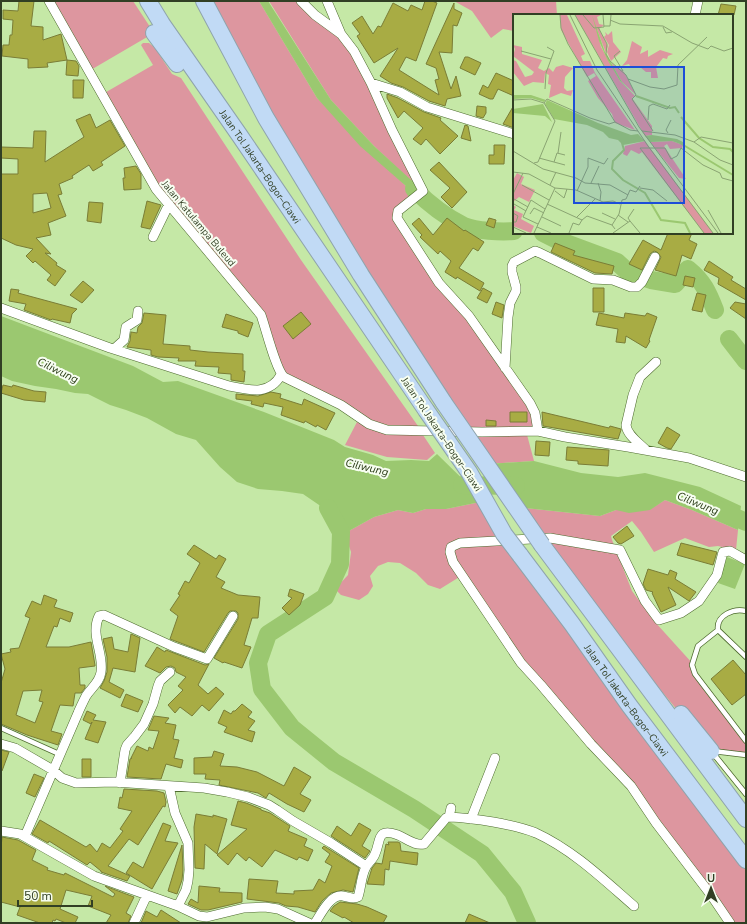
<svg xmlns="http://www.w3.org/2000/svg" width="747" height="924" font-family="'Nunito Sans',sans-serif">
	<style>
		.green { fill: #dd969f }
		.water { fill: #9bc870 }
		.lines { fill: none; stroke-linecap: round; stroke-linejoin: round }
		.river { stroke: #9bc870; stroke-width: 18 }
		.building { fill: #a8ac44; stroke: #7a7d36; fill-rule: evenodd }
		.service-casing { stroke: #4e6b2f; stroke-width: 6 }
		.minor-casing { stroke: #4e6b2f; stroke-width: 10 }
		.motorway-casing { stroke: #8fa4ac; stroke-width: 18 }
		.service { stroke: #fff; stroke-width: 4.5 }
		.minor { stroke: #fff; stroke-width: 9 }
		.motorway { stroke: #c1daf5; stroke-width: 16 }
		.motorway-bridge-casing { stroke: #8fa4ac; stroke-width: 18; stroke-linecap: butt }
		.motorway-bridge { stroke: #c1daf5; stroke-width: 16 }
		.labels { text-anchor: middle; stroke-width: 4; stroke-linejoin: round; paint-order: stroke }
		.street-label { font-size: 10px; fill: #313f24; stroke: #f7fef1 }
		.water-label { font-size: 11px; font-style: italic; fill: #293a16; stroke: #f7fef1 }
		.inset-river { fill: none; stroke: #9bc870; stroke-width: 2 }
		.inset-road { fill: none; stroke: #8aa472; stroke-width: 1 }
		.view { fill: #1d4ed8; fill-opacity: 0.15; stroke: #1d4ed8; stroke-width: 2 }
		.inset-edge { fill: none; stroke: #313f24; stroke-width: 2 }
	</style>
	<rect width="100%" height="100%" fill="#c5e8a6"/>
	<!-- green -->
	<path class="green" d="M49 1H133L154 33 89 71Z
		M204 1H259L317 98 416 196 397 218 530 403 538 431H526L534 461 487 464 444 403Z
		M269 1H303L341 34 421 190 374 146 331 100Z
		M454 1H556L557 15H514V31L503 29 491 38 472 11Z
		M143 43H149L155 48 172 74 181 78 301 260 418 426H397L372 423 281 381 263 320 167 207 101 95 153 65 141 45Z
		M357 422C377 431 399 439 421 432L435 453 427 460 387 457 345 445Z
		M665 500 692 510 738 530 736 550 718 546 709 547 685 538 654 552 641 532 632 521 611 536 612 540 632 591 655 622 693 664V669L746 741V755L711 751 645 671 516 507 600 516 616 510H649Z
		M485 501 746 860V923H730L631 786 520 662 461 576 440 589 428 585 416 573 400 563 388 562 378 566 370 576 373 586 368 594 359 600 341 595 335 589 348 575 351 552 346 537 347 532 374 517 398 510 413 513 426 509H446Z"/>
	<!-- water -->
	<path class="water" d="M259 1H268L331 100 374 146 433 200 434 204 430 207 360 146 317 98Z
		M1 316 133 366 163 382 178 381 264 412 334 440 345 447 373 455 386 461 411 460 429 461 437 454 485 501 446 509H426L413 513 398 510 374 517 347 532 337 529 322 507 303 494 282 491 258 489 237 482 220 467 196 440 176 434 147 418 126 410 110 405 88 394 75 393 56 389 35 386 12 381 1 376Z
		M534 461 581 473 618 477 645 473 700 487 741 506 738 530 692 510 665 500 650 510 629 513 616 510 600 516 516 507 487 464Z
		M727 557 745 564 735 589 718 583Z"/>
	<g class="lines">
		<!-- river -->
		<path class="river" d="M414 189C428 203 446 217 464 226 476 231 501 232 514 231
			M543 233 555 239 617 262 629 273 651 280 675 284 688 269C703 281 708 292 715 310
			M729 339 746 361
			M462 485 516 486
			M328 508 341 532 340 564 325 597 268 634 258 663 262 689 292 728 334 762 414 809 482 854 513 892 527 923
			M716 509 746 522"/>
	</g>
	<!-- building -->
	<path class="building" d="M19 1H34L31 26 43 27V40L61 34 67 60 76 61 79 66 78 76 66 75 67 60 47 63 48 67 28 68V59L2 56 3 45H9L10 35H12L13 20 3 19V10L18 11Z
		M425 1H432L437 3 416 61 406 57 399 70 439 95 435 80 439 79 436 68 426 64 454 3V9L462 13 457 26 453 25 452 53 439 52 451 89 456 76 461 96 447 99 445 106 429 101 403 87 391 83 380 76 398 48 374 63 360 41 357 36 360 34 352 23 362 16 373 34 378 26 381 27 393 3 408 11 411 5 422 10Z
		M721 4 736 6 734 15H718Z
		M465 57H468L481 63 475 75 460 68Z
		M496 73 514 81V96L498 89 493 99H490L479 94 483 85 488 88Z
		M73 80H84L83 98H73Z
		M387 94 398 98 424 112 441 118 440 120 458 136 440 154 426 139 421 145 413 139 423 128 404 111 398 118 387 98Z
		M514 105V128L503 124Z
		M477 106 486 107V113L483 118 476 116Z
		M90 114 96 128 110 120 125 146 101 162 103 165 93 171 89 165 72 176 73 178 59 184 62 194 58 195 66 216 48 223 51 235 36 238 51 254 45 253 57 263 56 265 66 271 55 286 47 280 51 275 35 261 33 263 26 256 33 249 16 245 1 238V174H18V159L1 158V147L33 148 34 131H46L45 162 84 137 76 120ZM47 193 51 208 33 213V194Z
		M465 125 468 126 471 141 461 138Z
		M494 145H505L504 164H489V155H494Z
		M439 162 467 192 452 208 441 197 450 188 430 170Z
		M136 166 141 174V189L124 190 123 178H125L124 168Z
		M147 201 161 205 150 229 141 227Z
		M89 202 103 203 101 223 87 221Z
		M419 218 433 235 447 218 464 231 465 230 484 242 478 251 473 248 459 268 484 283 480 291 457 277 456 279 445 272 451 261 440 251 438 254 420 237 422 235 412 224Z
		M489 218 496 220 494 228 486 225Z
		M668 233H692L689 240 697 244 691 259 682 255 676 276 655 270 661 257 657 252 654 251 650 254 642 270 629 264 643 240 661 250Z
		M555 243 575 251 573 255 614 266 612 274 595 273 551 252Z
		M709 261 733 277 731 280 746 289V300L718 284 719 278 704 270Z
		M685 276 695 278 693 287 683 285Z
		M83 281 94 290 82 303 70 295Z
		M483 288 492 293 487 303 477 298Z
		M593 288H604V312H593Z
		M11 289 19 290 18 293 77 309 72 314 70 323 52 319 51 320 24 310 26 304 9 301Z
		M697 293 706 295 702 312 692 310Z
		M496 302 504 305 502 318 492 314Z
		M735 302 746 304V319L730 308Z
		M301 312 311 324 293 339 283 326Z
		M144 313 166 315 163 344 190 346V350L208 352 243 354V371H245L244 382 231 380V374L218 373 219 367 195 366 196 361H178L179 358 158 357 151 355V350L127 347 130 341 131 332 137 333 138 327 142 323Z
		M599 313 624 318 625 313 645 316 647 313 657 317 649 340 650 341 646 348 626 336 625 343 616 342 618 329 596 325Z
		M226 314 253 323 248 337 238 333V331L222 327Z
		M3 385 12 387 13 385 34 391 46 392 45 402 24 400 1 393Z
		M271 392 281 394 280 398 302 405 304 399 335 413 326 430 317 425 316 427 305 421 304 423 281 415 283 407 264 403 263 407 251 404 252 401 236 399V394L258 396Z
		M510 412H527V422H510Z
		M542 412 609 428 610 426 621 429V430L618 439 543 426Z
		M486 420 496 421V426H486Z
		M667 427 680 435 671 449 667 448 658 443Z
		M536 441 550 442 549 456 535 455Z
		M567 447 609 450 608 466 578 464V461L566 460Z
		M627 526 634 536 621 544 618 543 613 537Z
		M681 543 717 552 713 565 677 555Z
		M194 545 216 559 219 555 226 559 216 577 225 582 221 588 238 595 260 597 258 618H252L244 645 251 647 242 668 224 662 223 663 214 658 238 619V613L236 611H230L228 613 204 652 170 639 178 616 170 610 180 595 178 594 185 581 189 583 200 563 187 554Z
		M648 569 668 575 670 570 677 573 675 579 696 592 689 601 668 587 676 605 661 612 652 593 653 592 646 590 643 584Z
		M290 589 304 594 300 605 289 615 282 608 292 598 288 596Z
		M44 595 57 600 54 607 73 613 70 622 60 618 57 627 54 626 46 647H69L91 642 95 665V666L79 668 80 685H85V688L81 693H75L73 706 60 705 51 731 62 734 58 745 27 735 1 724V683L5 669 1 654 11 652 10 649 19 648 30 618 25 616 32 601 41 605ZM42 690 39 701 43 702 35 723 16 715 23 691Z
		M131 634 140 638 135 672 113 668 109 682 124 690 120 698 100 688 104 681 107 672V657L103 639 112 637 114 649 128 652Z
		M157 647 165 652 166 650 205 665 209 664 198 685 208 694 216 687 224 694 209 711 202 705 192 716 180 707 175 713 168 705 183 690 178 686 186 677 176 672 175 668 171 666 166 667 160 673 145 666Z
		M733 660 746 675V694L732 705 711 679Z
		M126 694 143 701 138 712 121 706Z
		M242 704 252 712 248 717 255 721 248 730 255 732 252 742 224 732 227 727 218 723 224 710 231 714 233 711H235Z
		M87 711 96 715 93 720 106 722 98 743 85 739 92 722 91 724 83 720Z
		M154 716 169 718 165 723 176 725 173 739 179 740 174 758 183 760 181 768 166 764 161 779 127 777 130 759 132 758H131L137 746 148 751 149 747 153 749 159 731 148 730Z
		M1 750 9 752 2 771H1Z
		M214 751 224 754 220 766 237 767 257 772 284 786 294 767 311 777 300 794 311 800 304 812 287 804 269 793 266 798 258 793 219 785 220 780 205 779 206 774H194V758L212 757Z
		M82 759H91V777H82Z
		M34 774 44 778 35 797 26 793Z
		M124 789 157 791 164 793 166 802 165 807 163 806 138 845 129 839 108 866 130 876 127 881 101 872V871L90 862 87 865 49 841 48 843 32 834 40 820 86 847 90 844 97 852 102 843 110 848 123 831 120 829 132 811 118 808 120 797 122 798Z
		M238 801 246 803 261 809V810L270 813 290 826 288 831 307 839 304 846 313 850 308 861 299 857 297 860 275 850 262 867 249 857 246 861 237 853 228 865 217 855 247 829 231 825Z
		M196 814 213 817V815L227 819 217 854 205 844 204 869 195 868 194 827Z
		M163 823 171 826 165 841 178 843 152 889 126 873 133 862 143 868Z
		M359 823 371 830 362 846 370 851 365 858 331 836 337 826 351 836Z
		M2 837 18 840 36 850 32 860 48 868 47 870 64 875 65 873 113 897 115 894 105 886 134 897 126 913 131 916 128 923H106L111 915 88 906 92 896 66 890 60 909 78 917 75 923H66L56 919 55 921 53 920 52 923H40L17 915 20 907 1 902V848Z
		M388 842H398L400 843 401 851 418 853 417 865 390 861 389 870 385 869 384 885 367 884 372 868 376 863 382 864 386 844 389 845Z
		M182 845 183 870 182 880 177 894 168 891Z
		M324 846 359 868 353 892 343 890 331 893 322 901 315 912 298 907 286 906 279 903 247 899 249 879 278 881 276 893 294 894V891L313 890 319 879 325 883 332 866 325 862 330 854 322 848Z
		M199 886 220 888 219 892 242 893V902L208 910H201L188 904 191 899 198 903Z
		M340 902 357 904 367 907 387 916 383 923H354L344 917 343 918 330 911 334 906Z
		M161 910 181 923H141L146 911 157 917Z
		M469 914 490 923H465Z"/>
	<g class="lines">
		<!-- service casing -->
		<g class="service-casing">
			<path id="service" d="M746 611C734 608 716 615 718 630L698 646 692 665 695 674 746 741
				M718 630 746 657
				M1 728 59 754
				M713 751 746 755
				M712 752 746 794"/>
		</g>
		<!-- minor casing -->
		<g class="minor-casing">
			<path id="minor" d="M49 1 156 189 261 315C266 329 276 370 284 377L341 405 369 424 387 430 482 432 538 431 565 437 628 447 689 458 746 477
				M301 1 315 15 341 34 354 51 371 83 392 130 423 191 398 211 397 218 439 283 469 316 530 403 535 413 538 431
				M327 1 341 34
				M695 15 698 1
				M371 83 400 92 427 107 514 134
				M153 237 169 204
				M1 308 110 348 229 386C249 390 269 396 281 375
				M114 349 124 340 126 327 137 320 138 311
				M505 368 508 317 510 303 516 291V287L512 272V266L514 262 535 251 540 253 593 279 613 280 631 287H637L642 282 655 257
				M645 449C638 442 627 435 626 425L633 395 640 377 656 362
				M1 744 15 748 53 770 62 778 76 783 114 782 204 788 227 792 248 797 269 805 277 810 293 821 331 843 366 866
				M120 783 125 750 127 745 135 736 144 724 153 704 158 686 160 681 170 672
				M169 786 175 813 188 843 189 870 188 881 186 890 178 906
				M449 817C473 818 514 824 536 833 573 850 604 880 634 906
				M471 819 495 758
				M1 831 20 834 94 876 178 906 199 916 207 917 244 908 265 907 278 909 309 923
				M25 836 78 713C80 708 83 702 86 696 91 688 100 682 101 672 104 653 90 635 99 616L104 615 174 647 207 659 233 616
				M134 923 147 895
				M315 923C321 914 330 894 343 896 349 897 353 900 358 897 361 888 361 878 365 869 367 863 373 860 375 854 381 841 376 827 398 835 407 839 415 846 424 844L446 818 449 817 451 808
				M730 923 711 895 656 823 631 786 591 744 541 685 521 663 453 562 450 552 451 547 460 543 550 538 620 550 645 601 659 620 681 613 699 601 717 575 723 552 730 551 746 560"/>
		</g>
		<!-- motorway casing -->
		<g class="motorway-casing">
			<g id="motorway">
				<path id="s1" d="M148 1 162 24 240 136 426 410"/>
				<path d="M204 1 266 118 361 275 444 403"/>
				<path d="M154 33 177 64"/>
				<path d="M542 545 746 819"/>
				<path id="s2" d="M520 555 572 624 629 705 746 860"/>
				<path d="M681 714 711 751"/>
			</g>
		</g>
		<!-- service -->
		<use href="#service" class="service"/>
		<!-- minor -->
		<use href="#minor" class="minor"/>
		<!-- motorway -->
		<use href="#motorway" class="motorway"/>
		<!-- motorway-bridge casing -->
		<g class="motorway-bridge-casing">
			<path id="motorway-bridge" d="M444 403 542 545
				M426 410 469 472 504 534 520 555"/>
		</g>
		<!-- motorway-bridge -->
		<use href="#motorway-bridge" class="motorway-bridge"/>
	</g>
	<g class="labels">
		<!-- street labels -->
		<g class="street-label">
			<text dy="4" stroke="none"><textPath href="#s1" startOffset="200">Jalan Tol Jakarta–Bogor–Ciawi</textPath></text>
			<text transform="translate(199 223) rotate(50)" y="4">Jalan Katulampa Buleud</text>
			<text transform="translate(442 434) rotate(56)" y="4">Jalan Tol Jakarta–Bogor–Ciawi</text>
			<text dy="4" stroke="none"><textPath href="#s2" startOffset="180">Jalan Tol Jakarta–Bogor–Ciawi</textPath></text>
		</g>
		<!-- water labels -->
		<g class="water-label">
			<text transform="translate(58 370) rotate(26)" y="4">Ciliwung</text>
			<text transform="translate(367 467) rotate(13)" y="4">Ciliwung</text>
			<text transform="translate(698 503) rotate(22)" y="4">Ciliwung</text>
		</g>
	</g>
	<!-- overview -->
	<g transform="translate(513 14)">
		<rect width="220" height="220" fill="#c5e8a6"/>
		<path d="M47 1H54L72 40 68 42 70 47H77L82 59 122 116 102 109 99 100 85 84 75 67 83 62 81 59 74 63 48 16ZM62 1H88L84 3 86 10 91 11 86 15 95 32 93 39 83 13 88 33 107 67 122 82 119 84 139 112V121L132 122ZM99 17 100 28 108 38 98 47 94 38 96 31 91 23 93 21 92 18 95 21ZM119 27 129 33 127 40 135 36V43L147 36 160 40 155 42 154 45 150 44 143 53 145 64H138V58H133L127 53 117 52 116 50 109 52 114 46ZM0 31 9 33V40L29 46 25 54 31 57 36 54 40 58 43 53 50 51 60 54 52 63 51 74 54 77 60 76 58 82 48 79 36 84 38 71 35 70 36 61 32 59 31 69 20 68 11 72 0 58V46L3 47 12 63 19 61 21 58 0 42 2 35ZM98 49 111 58 123 81 109 68ZM132 127 200 219H191L129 138 126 140 118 136 114 142 110 140 112 132ZM159 127 170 131 169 134 157 135 154 130 151 132 173 165 166 164 137 128ZM4 159 11 163 8 170 22 176 16 188 6 183 0 188V166ZM0 191 3 193 1 196 10 200 8 205 21 212 18 219 0 212Z" fill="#dd969f"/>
		<path d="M79 1 92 38 109 68 124 84 107 67 94 45 86 27ZM0 81H18L33 86 31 88 18 84 0 85ZM34 86 85 109 118 121 125 120 132 127 110 131 105 126 96 124 90 118 74 111 41 105 32 90ZM30 90 39 108 32 102 0 99V95ZM139 121 164 125 170 128V131L159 127 137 128 132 122Z" fill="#9bc870"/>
		<path class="inset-river" d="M123 82 157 94 162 93 166 99M168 103 186 124 200 133 217 135 220 138M109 129 111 136 100 147 99 155 110 166 132 179 148 206 172 209 177 219M167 129 220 161"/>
		<path class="inset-road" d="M47 1 48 14 55 30 102 108M57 1 84 56 135 132 200 219M62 1 126 113 205 219M70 1 81 14 91 13 90 1M97 6 107 10 150 12 179 29 195 35 198 32 211 37 220 34M91 12H97L98 1M85 13 94 30 93 40 97 47 113 61 123 81 119 85 140 117M150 13 153 19 159 18M8 37 38 45M107 37 101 42 110 57M115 65 137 73 151 75 164 71 165 51 194 23M32 75 33 59 41 37 34 33M0 86 18 85 31 89 42 107 25 148 21 149M31 89 34 85 77 104 96 110 102 108M135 106 136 92 140 90 154 95 157 91M102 108 117 116 125 117M129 117 162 121 181 128 188 123 220 129M155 119 153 116 158 106M181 128 207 146 220 151M0 137 30 155 63 164 72 169 97 171 115 181M45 139 48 118M26 144 52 151M41 148 44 139 52 141M0 158 16 160 42 174M78 169 86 152M85 169 88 178 87 187M9 171 36 186M37 171 43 158M42 174 63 176 90 188 100 187 107 190M127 174 140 176 154 187M42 177 51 184 54 175M64 177 75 153V144L91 150 95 144M0 180 10 159M1 185 15 193M1 190 13 197M34 190 69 206 74 202 99 211 102 215M195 196 208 219M0 199 5 202 3 208H0M89 199 102 205M17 200 21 194 31 199M105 201 115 208M29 203 48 212M63 204 82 185M117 207 115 204 121 195M25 210 10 203 18 186 32 195M99 211 106 200 109 186 113 185 117 176 123 178 127 172M0 213 13 219M24 213 38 219M21 219 42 174M56 219 60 209 66 211 69 206M100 219 117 207 127 219M191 219 127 134H152L158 145 164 142 168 134 190 151 207 159 209 164 220 167"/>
		<path class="view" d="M61 53H171V189H61Z"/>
		<rect width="220" height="220" class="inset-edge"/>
	</g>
	<!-- border -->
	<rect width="747" height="924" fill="none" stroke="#313f24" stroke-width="4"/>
	<!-- north arrow -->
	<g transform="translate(711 888)" stroke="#f7fef1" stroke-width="3" paint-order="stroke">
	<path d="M0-3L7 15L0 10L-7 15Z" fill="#313f24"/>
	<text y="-6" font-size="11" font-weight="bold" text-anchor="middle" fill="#313f24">U</text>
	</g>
	<!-- scale -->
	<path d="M18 900v6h74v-6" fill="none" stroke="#313f24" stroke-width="2"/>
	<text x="24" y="900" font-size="12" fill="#313f24" stroke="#f7fef1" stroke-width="3" paint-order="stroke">50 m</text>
</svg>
